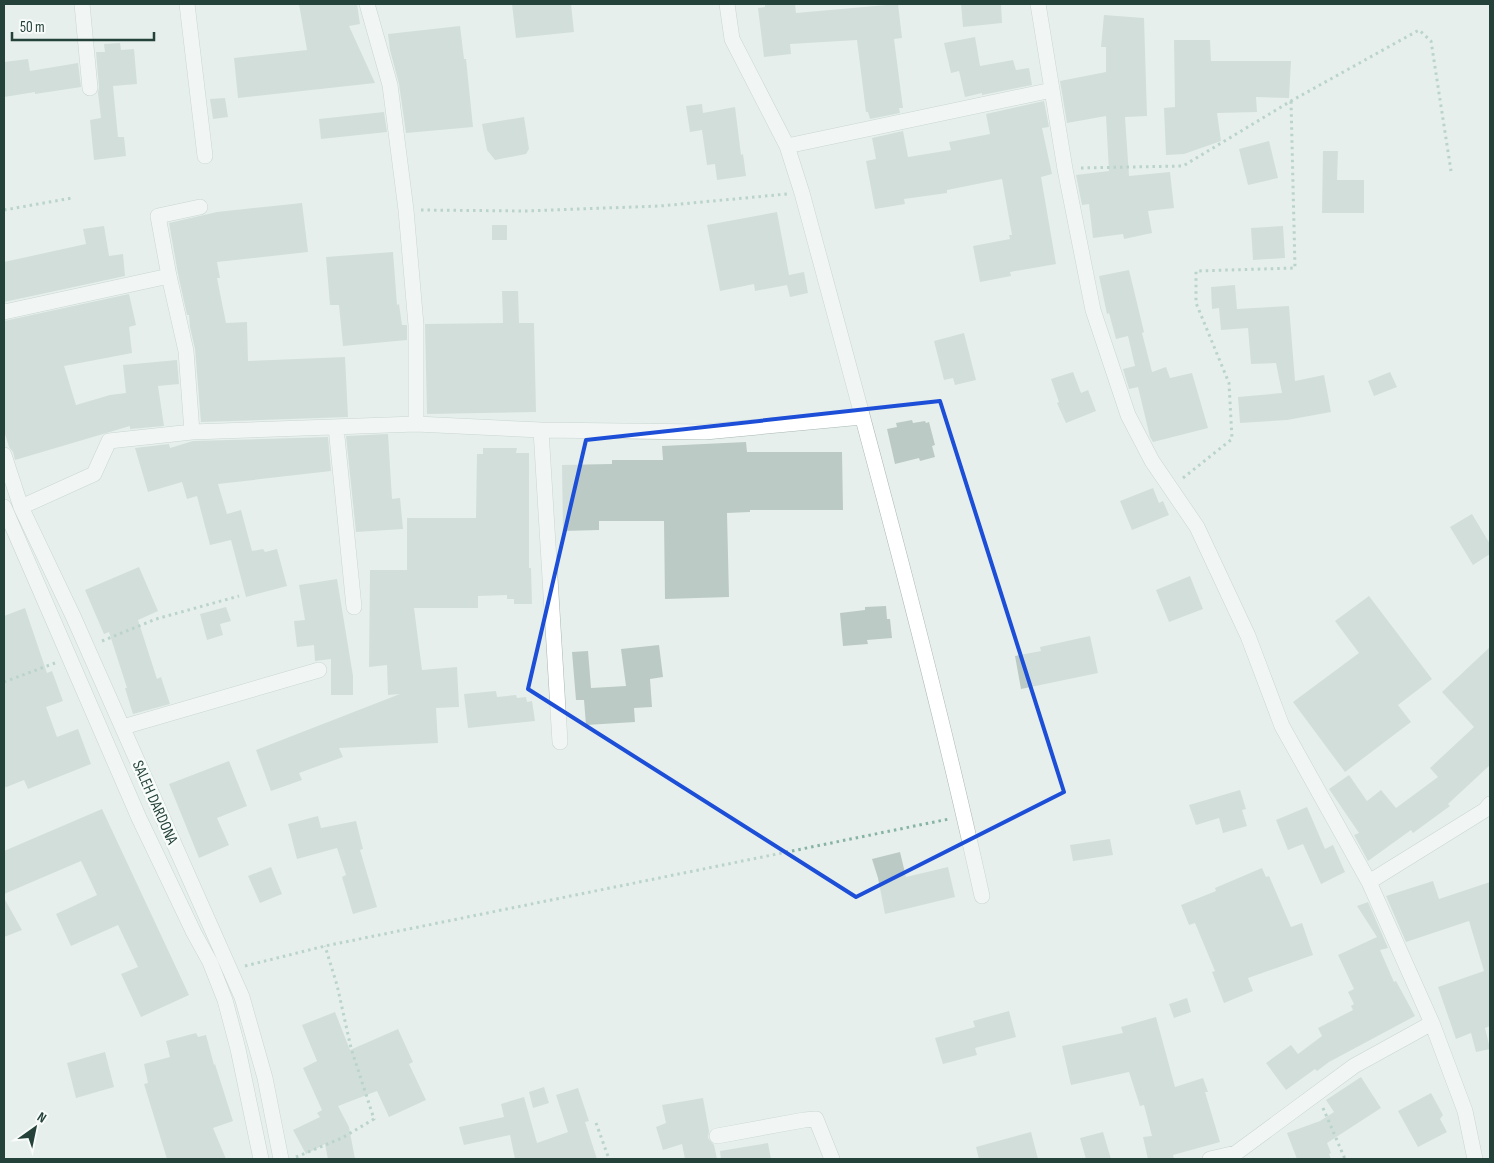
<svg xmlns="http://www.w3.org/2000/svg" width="1494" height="1163" font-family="'Sofia Sans Condensed',sans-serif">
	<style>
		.building { fill: #bbcac4 }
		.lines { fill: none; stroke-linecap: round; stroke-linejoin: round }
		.minor-casing { stroke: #a8b8b2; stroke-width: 16 }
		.path { stroke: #86b3a5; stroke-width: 3; stroke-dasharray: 2.5 4; stroke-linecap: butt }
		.minor { stroke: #fff; stroke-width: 15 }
		.marked { fill: none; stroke: #1d4ed8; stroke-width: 4; stroke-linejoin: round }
		.labels { text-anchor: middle; stroke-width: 5; stroke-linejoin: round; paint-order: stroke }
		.street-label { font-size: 16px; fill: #24423a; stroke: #f7fbf9 }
	</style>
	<rect width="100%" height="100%" fill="#e6efeb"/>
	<!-- building -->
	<path class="building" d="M299 4H357L360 24 349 26 375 83 238 98 234 58 307 50Z
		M512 4H571L574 32 516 38Z
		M765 4H795L796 13 898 4 902 38 894 39 903 108H899L900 113 870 119 868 112H866L857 40 790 44 791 54 764 57 758 8 765 7Z
		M961 4H1001L1002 23 963 27Z
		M1104 15 1144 18 1147 116 1125 117 1129 176 1170 172 1174 208 1148 211 1152 233 1124 239 1123 234 1093 238 1089 204 1082 205 1076 175 1109 171 1106 116 1067 123 1060 81 1106 72V47H1101Z
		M460 26 464 59H466L473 127 406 133 399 84 390 50 388 34Z
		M975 37 980 66 1013 60 1016 70 1029 68 1032 85 982 95V93L965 97 959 71 951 73 944 43Z
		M1174 40H1210L1211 61H1291L1289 98 1256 97 1257 112 1217 113 1221 141 1184 154 1166 155 1164 108 1175 107Z
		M120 43 121 50 134 49 137 84 113 86 118 137H124L126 156 94 160 90 120 101 118 98 93 99 87 96 52H105L104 44Z
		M28 59 30 71 78 63 81 87 35 94V92L4 97V62Z
		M225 98 228 117 213 119 210 99Z
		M1044 101 1049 127 1042 128 1052 174 1041 177 1056 264 1010 272 1011 276 980 282 973 246 1010 239 1009 235H1012L1002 179 947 190V193L904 199 905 204 875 209 866 161 876 159 872 138 903 131 908 157 951 150 949 142 990 134 986 114Z
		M702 104 703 113 735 107 741 155 743 154 746 176 717 180 715 164 707 165 702 130 690 132 686 106Z
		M384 112 387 132 321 139 319 119Z
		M524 117 529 149 526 154 495 160 487 150 482 124Z
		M1269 141 1278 178 1248 185 1239 149Z
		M1323 151H1338L1337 180H1364V213H1322Z
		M302 203 308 252 217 262 220 278H217L226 323 247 322 248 361 345 357 348 417 201 422 195 349 190 327 189 315H187L178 274 169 223 217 212Z
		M777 212 789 275 804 272 808 293 790 297 787 285 755 291 754 284 720 291 707 225Z
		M492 225H507V240H492Z
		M104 226 109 256 123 254 125 276 4 302V262L86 244 83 229Z
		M1283 226 1285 258 1253 260 1251 228Z
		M393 252 397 305 399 304 402 325H407V340L343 346 339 305H330L326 257Z
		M1129 270 1144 332 1142 333 1152 372 1166 367 1170 378 1192 373 1208 428 1153 442 1150 437 1138 387 1129 389 1123 369 1135 366 1128 336 1116 339 1109 313 1107 314 1099 276Z
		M1235 285 1237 309 1289 306 1295 381 1324 375 1331 412 1287 420 1240 423 1238 397 1282 393 1276 363 1251 364 1248 328 1221 330 1219 308 1212 309 1211 287Z
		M502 291H518L519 323H534L536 412 427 414 425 324 503 323Z
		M129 294 136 325 129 327 132 353 64 366 76 405 110 395 126 393 123 365 177 360 179 384 158 386 164 426 130 429V426L15 460 13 452 9 447 4 431V321Z
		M964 333 976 380 955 385 953 378 944 380 934 341Z
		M1073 372 1081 393 1088 390 1096 411 1066 423 1057 403 1059 402 1051 379Z
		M1390 372 1397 387 1374 396 1368 381Z
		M912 420 913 423 925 421 926 423 929 422 935 445 932 446 935 457 920 461 919 458 895 464 887 429 897 427 896 423Z
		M388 434 392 499 400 498 403 529 356 532 346 436Z
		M328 437 331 471 218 484 227 514 241 510 252 551 263 549 265 552 277 549 287 586 246 597 231 540 210 545 197 496 187 499 182 482 148 492 135 448 169 444 170 448 193 441Z
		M746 442 747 452H842L843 510H750V512L727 513 729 597 665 599 664 521H599V530L563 531 562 465 612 464V460H663L662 446Z
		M483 448H517L516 453H529V568H531L532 604H514V599H507V595L478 596V608H414L422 670 457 667 459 707 436 708 438 743 339 748 343 757 299 773 302 780 271 791 256 750 400 694 388 695 387 665 369 667 370 570H407V518H476L477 454H483Z
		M1153 488 1159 503 1163 501 1169 515 1132 530 1120 501Z
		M1472 514 1490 544V554L1473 565 1450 527Z
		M139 567 158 611 138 620 157 679 161 677 170 704 133 714 125 688H127L109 632 104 634 85 590Z
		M1190 576 1203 609 1169 622 1156 590Z
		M337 579 353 676V695H331V659L315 661 314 645 297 647 294 621 305 620 299 585Z
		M1369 596 1432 679 1398 705 1411 722 1345 772 1293 702 1359 653 1335 621Z
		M886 606 887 619H890L892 638 867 640 868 644 843 646 840 613 865 610V607Z
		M226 607 231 621 220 624 223 635 207 640 200 614Z
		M25 608 47 673 52 671 63 701 46 707 57 737 78 729 91 764 28 789 24 780 4 788V616Z
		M1090 636 1098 673 1021 689 1015 656 1041 651 1040 647Z
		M659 645 663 677 650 679 652 707 634 708 635 722 586 725 584 700H576L572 652 588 651 591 688 626 686 621 649Z
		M1490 647V765L1448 804 1450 806 1413 833 1411 830 1368 861 1354 835 1359 833 1329 789 1349 775 1367 801 1381 790 1396 808 1438 777 1430 768 1474 727 1442 692Z
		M496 691 497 697 516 695 517 698 526 697 527 702 532 701 535 721 468 728 464 694Z
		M229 761 247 806 217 818 229 845 199 858 169 784Z
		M1240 790 1246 809 1242 810 1247 826 1223 833 1219 818 1196 825 1189 805Z
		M1307 807 1325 849 1333 845 1345 872 1321 884 1303 844 1288 850 1276 820Z
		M102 809 189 995 141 1017 121 974 138 967 118 925 71 946 56 914 97 895 81 861 4 894V851Z
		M318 816 321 828 356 821 363 849 360 850 377 907 353 914 342 877 346 875 337 848 297 859 288 824Z
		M1110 839 1113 855 1073 861 1070 845Z
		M900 852 906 877 948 867 955 897 885 914 878 878 872 859Z
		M271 867 282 894 260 903 248 876Z
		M1262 868 1266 877 1269 876 1291 927 1302 923 1313 955 1248 978 1253 991 1224 1003 1212 972 1215 971 1195 923 1189 925 1181 905 1216 891 1215 888Z
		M1433 881 1439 899 1490 882V1026L1485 1028 1490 1049 1476 1052 1471 1033 1456 1039 1438 987 1484 971 1469 921 1406 942 1386 896Z
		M4 898 22 930 4 937Z
		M1368 902 1388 948 1380 950 1394 982 1396 981 1415 1016 1329 1062 1317 1071 1315 1069 1286 1090 1266 1063 1291 1045 1298 1054 1322 1036 1318 1028 1353 1010 1351 1006 1354 1004 1348 992 1354 989 1338 955 1377 937 1357 906Z
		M1187 998 1191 1012 1174 1018 1169 1004Z
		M1009 1011 1016 1037 975 1048 977 1055 943 1064 935 1038 975 1027 973 1021Z
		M335 1012 350 1050 398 1029 413 1062 409 1064 426 1100 389 1117 377 1091 338 1106 349 1127 355 1159H328L325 1144 306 1154 293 1130 320 1117 317 1113 322 1110 303 1068 317 1061 302 1025Z
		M1156 1017 1175 1087 1203 1078 1208 1092H1205L1220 1142 1173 1155 1174 1159H1148L1143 1137 1152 1136 1144 1105 1140 1106 1129 1072 1071 1085 1062 1046 1123 1033 1121 1027Z
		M196 1033 198 1037 206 1035 214 1065 215 1064 233 1121 213 1128 226 1159H167L144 1084 148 1083 144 1064 170 1057 166 1041Z
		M105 1052 114 1087 76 1098 67 1063Z
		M1361 1077 1381 1108 1327 1143 1331 1153 1329 1154 1331 1159H1297L1287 1133 1320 1121 1334 1112 1326 1100Z
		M544 1087 549 1103 533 1108 529 1092Z
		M578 1088 589 1121 585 1122 597 1159H515L510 1135 464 1145 459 1127 504 1117 501 1104 524 1097 537 1143 568 1132 556 1095Z
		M1431 1093 1443 1115 1440 1119 1447 1132 1418 1147 1398 1111Z
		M703 1098 709 1131 708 1138 714 1145 717 1159H685L682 1144 663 1150 656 1127 666 1123 662 1105Z
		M1031 1132 1038 1159H979L976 1147Z
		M1103 1132 1111 1159H1086L1080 1138Z
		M768 1143 771 1159H721L720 1151Z"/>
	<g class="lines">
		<!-- minor casing -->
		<g class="minor-casing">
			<path id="minor" d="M82 4 90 88
				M187 4 205 156
				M367 4 390 85 406 210 416 325V424
				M727 4 732 39 787 146 802 193C865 426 930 660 982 896
				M1038 4 1065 169 1093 310 1128 415 1152 461 1197 527 1248 636 1282 726 1369 882 1432 1023 1465 1111 1475 1159
				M787 146 1052 90
				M4 312 169 276
				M336 427 354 607
				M541 430 560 742
				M192 432 186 351 169 276 158 216 200 207
				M4 455 21 507 73 616 242 997 265 1078 281 1159
				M4 507 139 818 194 933 210 962 225 1000 238 1049 261 1159
				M21 507 94 474 109 441 192 432 416 424 541 430 705 432 862 417
				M123 727 319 670
				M1369 882 1485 810 1490 804
				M717 1136 804 1120 816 1119 832 1159
				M1210 1159 1236 1153 1354 1066 1432 1023"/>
		</g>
		<!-- path -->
		<path class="path" d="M1081 168 1183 166 1291 101 1419 30 1431 41 1451 171
			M4 210 72 198
			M421 210 525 211 660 206 787 194
			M1183 478 1232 439 1229 383 1196 303V271L1295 268 1291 101
			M102 641 156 619 239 596
			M4 682 55 663
			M245 966 325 946 949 819
			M1323 1108 1345 1159
			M596 1123 609 1159
			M296 1157 342 1138 374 1119 351 1048 337 985 325 946"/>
		<!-- minor -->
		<use href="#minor" class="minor"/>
	</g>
	<!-- marked area -->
	<path d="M0 0H1494V1163H0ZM940 401 1064 792 856 897 528 689 586 440Z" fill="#e6efeb" fill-opacity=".55" fill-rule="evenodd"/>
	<path class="marked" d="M940 401 1064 792 856 897 528 689 586 440Z"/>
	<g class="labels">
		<!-- street labels -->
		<g class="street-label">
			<text transform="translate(156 802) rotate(66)" y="6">SALEH DARDONA</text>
		</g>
	</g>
	<!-- border -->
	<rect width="1494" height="1163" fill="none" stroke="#24423a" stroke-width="10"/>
	<!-- north arrow -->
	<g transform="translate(35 1128) rotate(33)" stroke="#f7fbf9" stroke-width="4" paint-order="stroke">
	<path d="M0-4L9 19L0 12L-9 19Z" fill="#24423a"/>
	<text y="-8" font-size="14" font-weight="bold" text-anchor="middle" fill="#24423a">N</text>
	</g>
	<!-- scale -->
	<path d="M12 32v8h142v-8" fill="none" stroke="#24423a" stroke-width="2.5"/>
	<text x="20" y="32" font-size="15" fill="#24423a" stroke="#f7fbf9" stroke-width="4" paint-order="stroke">50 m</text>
</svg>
